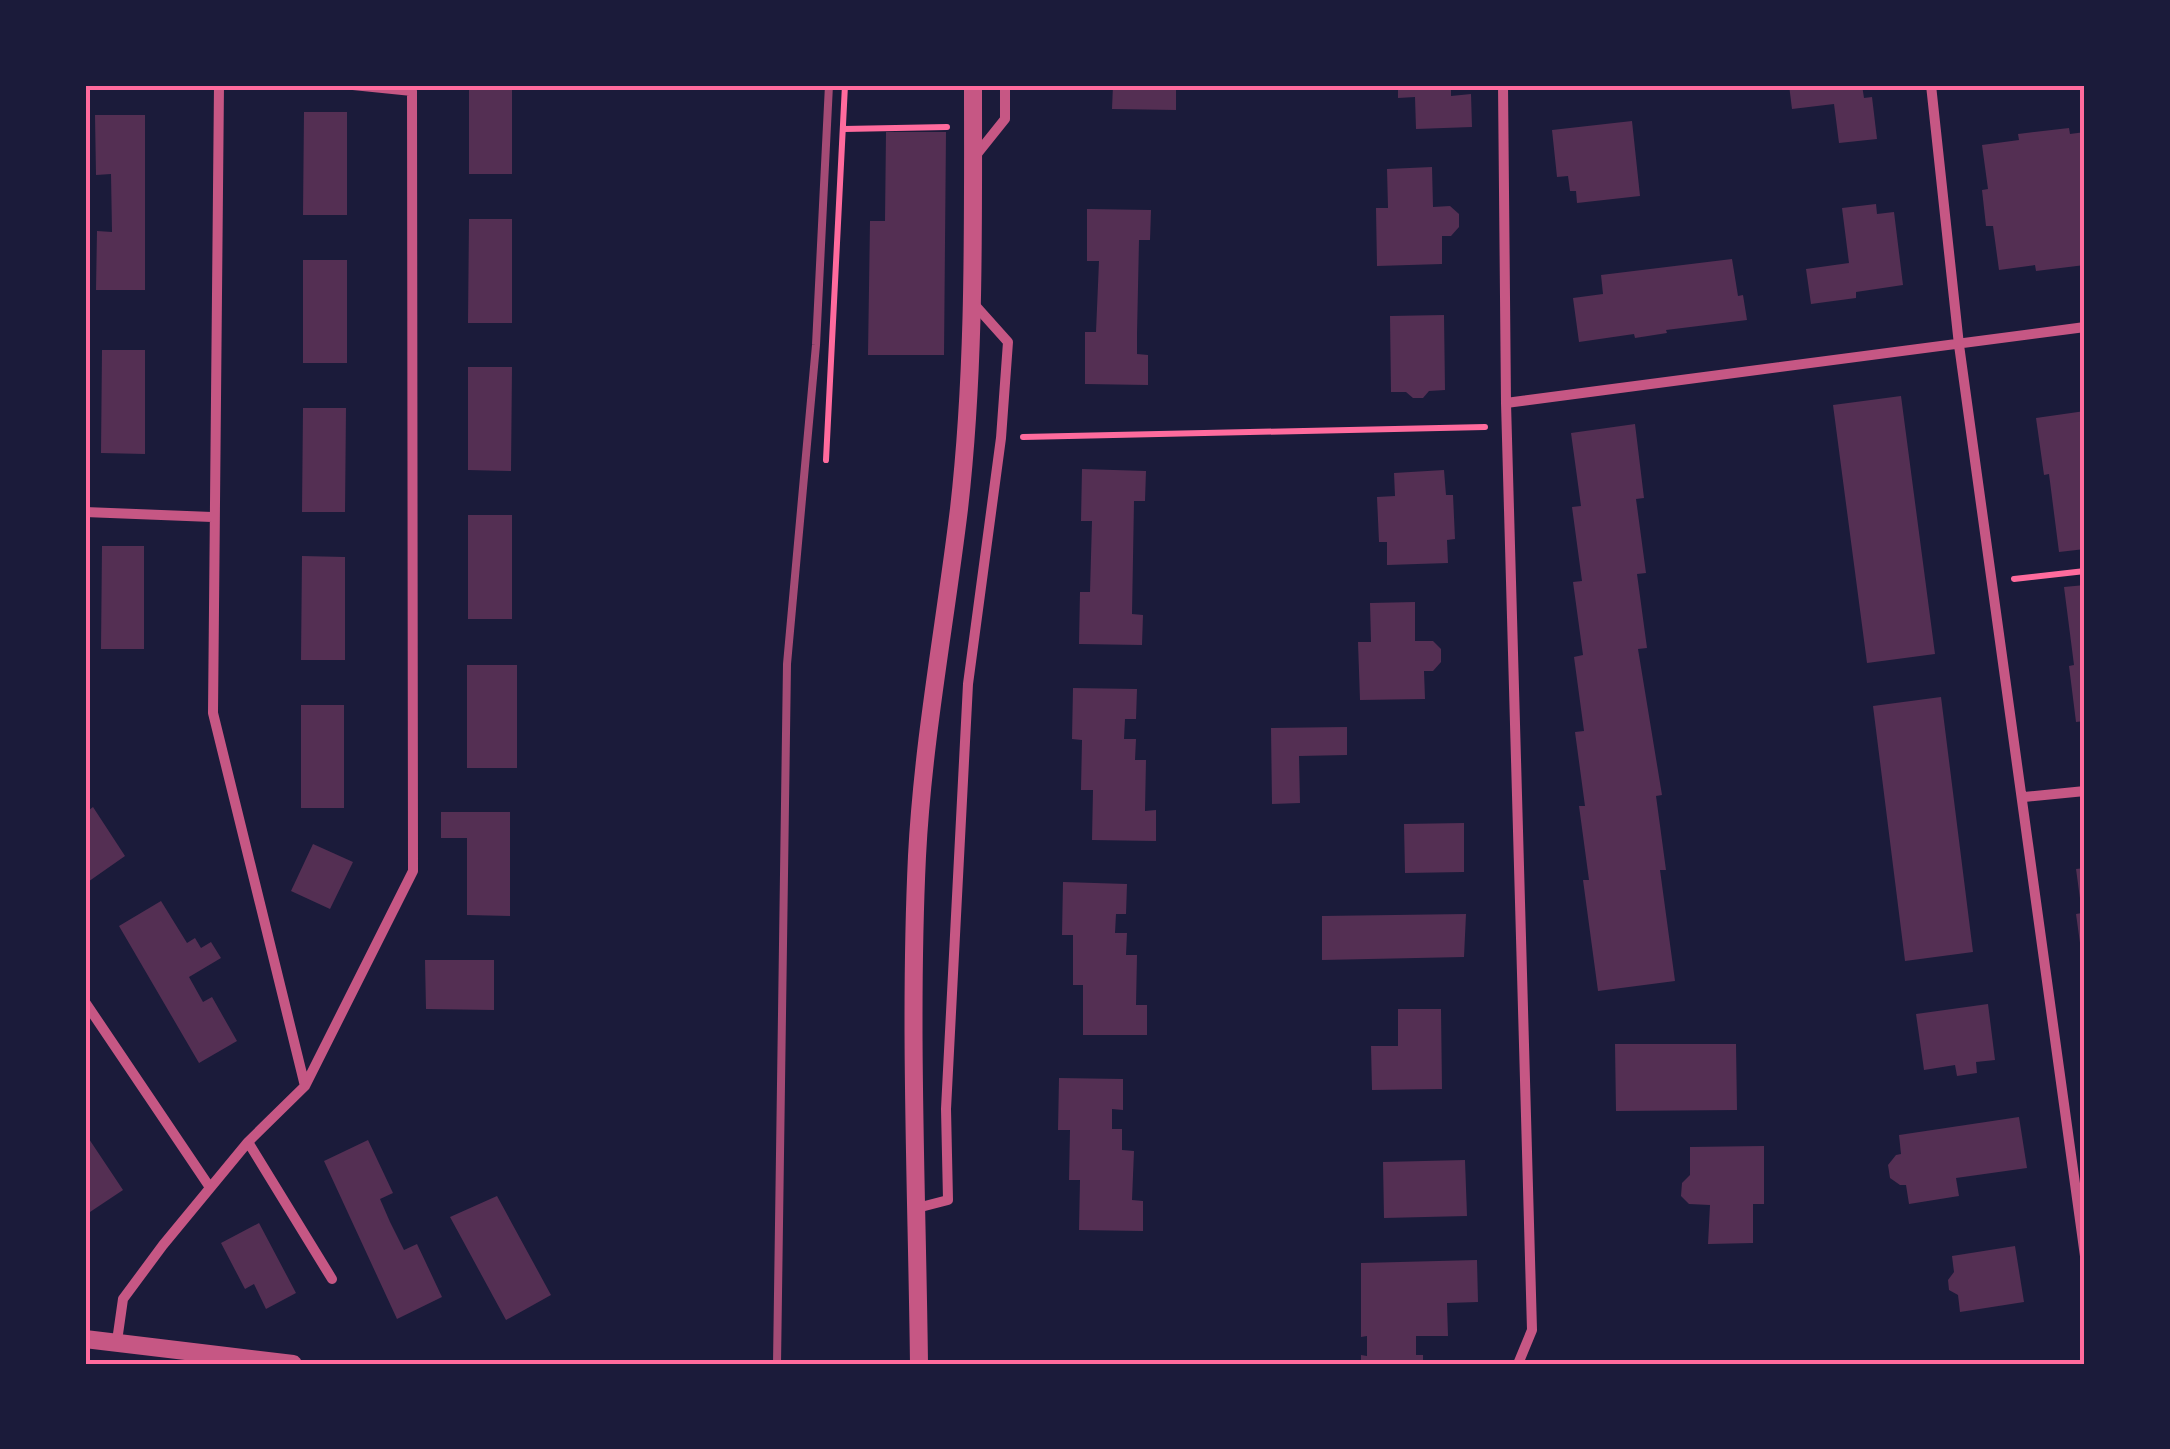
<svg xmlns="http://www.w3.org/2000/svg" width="2170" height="1449" font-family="'Asap Condensed',sans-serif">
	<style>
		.building { fill: #542f53 }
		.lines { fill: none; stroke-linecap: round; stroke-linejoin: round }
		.path { stroke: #ff6b9d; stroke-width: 6 }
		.minor { stroke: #c65784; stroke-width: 10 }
		.tertiary { stroke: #c65784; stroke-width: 18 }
		.rail { stroke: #a44b75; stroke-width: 8 }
		.neatline { fill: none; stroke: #ff6b9d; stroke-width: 4 }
	</style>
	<rect width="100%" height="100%" fill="#1b1b3a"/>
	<!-- building -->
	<path class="building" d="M469 85H512V174H469Z
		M1113 85H1176V110L1112 109Z
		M1398 85H1451V96L1471 94 1472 127 1416 129 1415 97 1398 98Z
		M1789 85H1862L1864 98 1872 97 1877 139 1839 143 1834 104 1792 109Z
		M304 112H347V215H303Z
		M95 115H145V290H96L97 231 112 232 111 174 96 175Z
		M1632 121 1640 196 1577 203 1576 191H1570L1568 176 1557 177 1552 130Z
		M2069 128 2070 134 2085 132V265L2036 271 2035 265 1999 270 1993 226H1986L1982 190 1988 189 1982 145 2019 140 2018 134Z
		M886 132H946L944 355H868L870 221H885Z
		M1432 167 1433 207 1450 206 1459 214V227L1451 236H1442V264L1377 266 1376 208H1388L1387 169Z
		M1876 204 1877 214 1894 212 1903 285 1856 292V298L1811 304 1806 269 1849 263 1842 208Z
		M1087 209 1151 210 1150 240H1139L1137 334V354L1148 355V385L1085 384V332H1096L1099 261H1087Z
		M469 219H512V323H468Z
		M1732 259 1738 296 1743 295 1747 320 1666 330 1667 333 1635 338 1634 334 1579 342 1573 298 1603 294 1601 275Z
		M303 260H347V363H303Z
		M1444 315 1445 390 1429 391 1423 398H1413L1406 392H1391L1390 316Z
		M102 350H145V454L101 453Z
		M468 367H512L511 471 468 470Z
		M1901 396 1935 654 1867 663 1833 405Z
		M303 408H346L345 512H302Z
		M2085 411V549L2059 552 2049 474 2044 475 2036 418Z
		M1635 424 1644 498 1636 499 1646 573 1637 574 1647 648 1638 649 1662 795 1656 796 1666 870H1660L1675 981 1598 991 1583 880H1589L1579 806H1585L1575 732 1584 731 1574 657 1583 655 1573 582 1582 581 1572 507 1581 506 1571 433Z
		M1082 469 1146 471 1145 501H1134L1132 614 1143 615 1142 645 1079 644 1080 592H1090L1092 521H1081Z
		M1444 470 1446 495H1453L1455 539 1447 540 1448 563 1387 565V542H1379L1377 497 1395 496 1394 473Z
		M468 515H512V619H468Z
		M102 546H144V649H101Z
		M302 556 345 557V660H301Z
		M2085 585V721L2076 722 2069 666 2074 665 2064 587Z
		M1415 602V641H1433L1441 649V662L1433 671H1424L1425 699 1360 700 1358 642H1371L1370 603Z
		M467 665H517V768H467Z
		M1073 688 1137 689 1136 719H1125L1124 739H1136L1135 760H1146L1145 811 1156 810V841L1092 840 1093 790H1081L1082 740 1072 739Z
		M1941 697 1973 952 1905 961 1873 706Z
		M301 705H344V808H301Z
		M1347 727V755L1299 756 1300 803 1272 804 1271 728Z
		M93 807 125 856 85 884V813Z
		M441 812H510V916L467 915V838H441Z
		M1464 823V872L1405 873 1404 824Z
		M313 844 353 862 330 909 291 891Z
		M2085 868V950H2081L2076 914 2082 913 2076 869Z
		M1063 882 1127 884 1126 914H1116L1115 933H1127L1126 955H1137L1136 1005H1147V1035H1083V985H1073V935H1062Z
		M161 901 187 943 195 938 201 948 211 942 221 958 189 977 203 1002 212 997 237 1041 199 1063 119 926Z
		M1466 914 1464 957 1322 960V916Z
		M425 960H494V1010L426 1009Z
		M1988 1004 1995 1060 1976 1062 1977 1073 1957 1076 1955 1065 1924 1070 1916 1014Z
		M1398 1009H1441L1442 1089 1372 1090 1371 1046H1398Z
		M1615 1044H1736L1737 1110 1616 1111Z
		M1059 1078 1123 1079V1110L1112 1109V1129H1122V1150L1134 1151 1132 1200 1143 1201V1231L1079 1230 1080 1180H1069L1070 1130H1058Z
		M2019 1117 2027 1168 1956 1178 1959 1196 1909 1204 1906 1185H1900L1890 1178 1888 1165 1896 1155 1901 1154 1899 1135Z
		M85 1133 123 1190 87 1214 85 1211Z
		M368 1140 393 1193 380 1199 390 1222 404 1250 417 1244 442 1297 397 1319 324 1161Z
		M1764 1146V1204H1753V1243L1708 1244 1710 1205 1689 1204 1681 1196 1682 1183 1690 1175V1147Z
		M1465 1160 1467 1216 1384 1218 1383 1162Z
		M497 1196 551 1295 506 1320 450 1217Z
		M259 1223 296 1293 266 1309 254 1284 245 1289 221 1243Z
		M2015 1246 2024 1302 1960 1312 1958 1295 1949 1290 1948 1280 1954 1272 1952 1256Z
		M1477 1260 1478 1302 1447 1303 1448 1336H1416V1355H1423V1364H1361V1355L1367 1356V1336L1361 1337V1263Z"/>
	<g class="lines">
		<!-- path -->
		<path class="path" d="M844 129 947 127
			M1023 437 1485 427
			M826 460 845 85
			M2014 579 2085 571"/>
		<!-- minor -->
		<path class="minor" d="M219 85 213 713 305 1086
			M1503 85 1506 403 1532 1330 1518 1364
			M1931 85 1959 345 2085 1256
			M973 159 1005 119V85
			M1506 403 2085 327
			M85 512 212 517
			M2024 797 2085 791
			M85 1002 209 1186
			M248 1142 332 1279
			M917 1208 948 1200 946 1109 968 684 1001 438 1008 342 974 304
			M117 1341 123 1299 163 1245 248 1142 305 1086 413 871 412 91 353 85"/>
		<!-- tertiary -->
		<path class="tertiary" d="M85 1339 293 1364
			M919 1364C917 1195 909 1025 917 856 923 739 945 625 959 509 975 369 973 226 973 85"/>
		<!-- rail -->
		<path class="rail" d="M777 1364 787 664 816 345 829 85"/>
	</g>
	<!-- border -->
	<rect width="2170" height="1449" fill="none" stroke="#1b1b3a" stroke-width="175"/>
	<rect x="88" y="88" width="1994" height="1274" class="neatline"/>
</svg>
